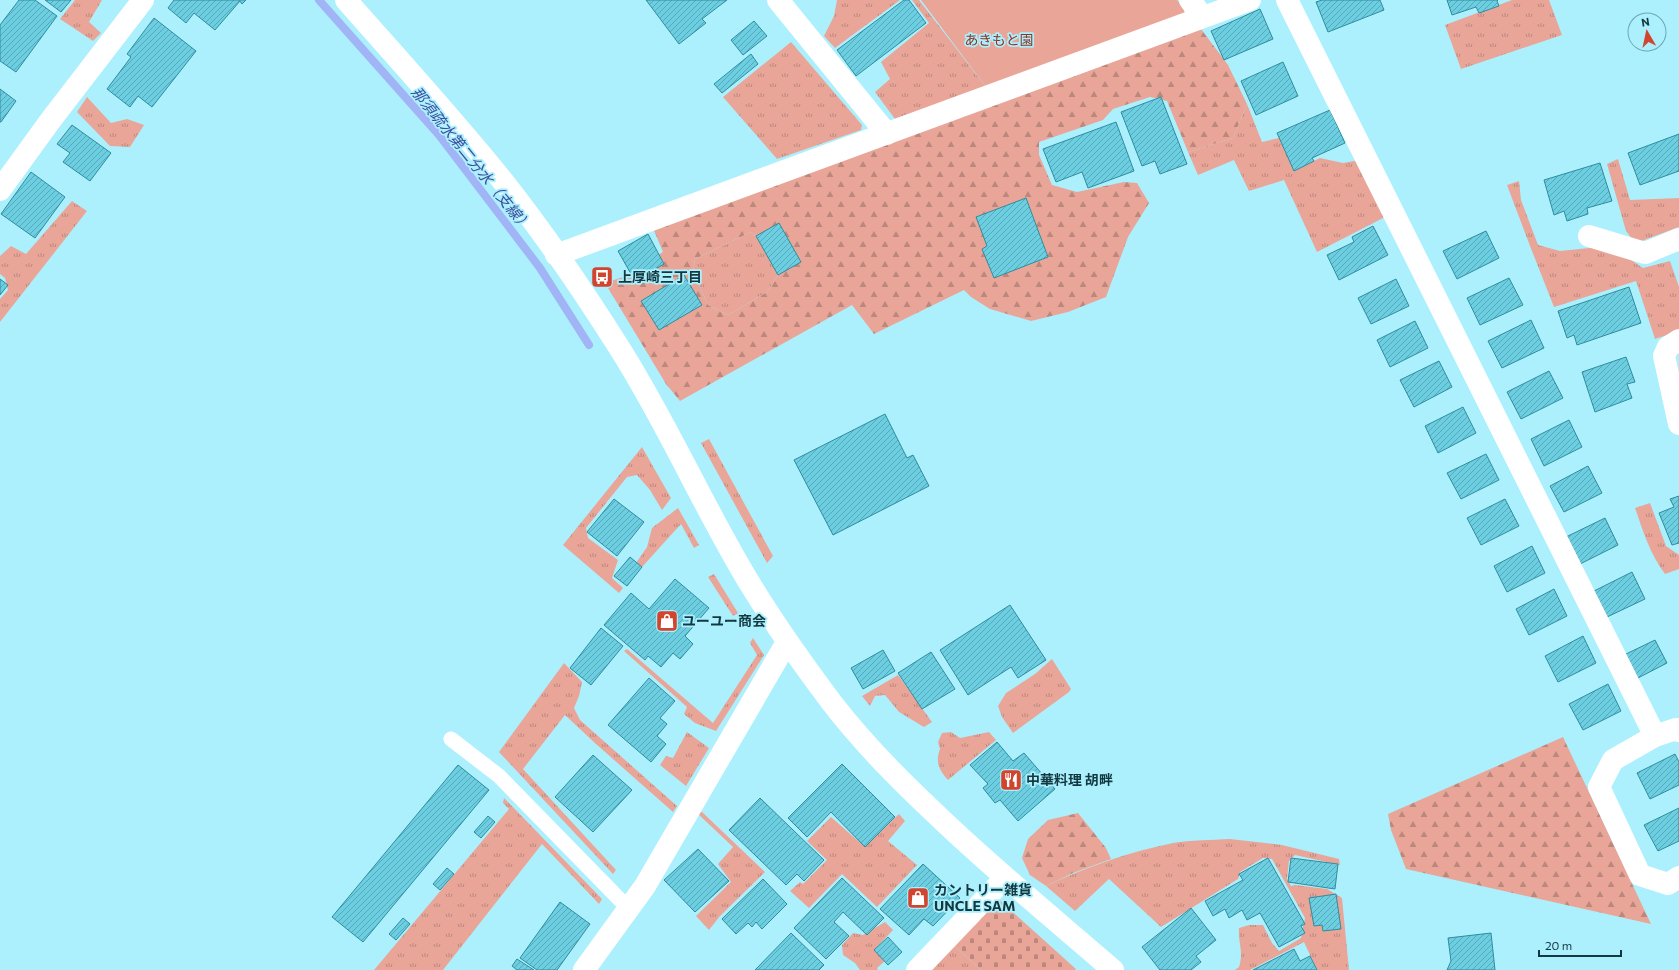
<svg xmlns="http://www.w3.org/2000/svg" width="1679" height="970" font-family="Commissioner,'Noto Sans JP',sans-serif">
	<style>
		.grass { fill: url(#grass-tufts) }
		.forest { fill: url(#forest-firs); fill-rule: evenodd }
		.cemetery { fill: url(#cemetery-stones) }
		.garden { fill: #e9a698 }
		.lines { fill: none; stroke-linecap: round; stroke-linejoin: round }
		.stream { stroke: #a1b4f5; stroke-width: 8 }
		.building { fill: url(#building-hatch); stroke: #308c9d }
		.service { stroke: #fff; stroke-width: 15 }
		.minor { stroke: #fff; stroke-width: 22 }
		.tertiary { stroke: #fff; stroke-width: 22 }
		.labels { text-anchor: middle; stroke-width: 3.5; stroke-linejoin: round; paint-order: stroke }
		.park-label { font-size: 14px; fill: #8e3425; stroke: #acf0fe }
		.poi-label { font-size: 14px; font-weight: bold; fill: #133940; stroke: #acf0fe; text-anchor: start }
		.water-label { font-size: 15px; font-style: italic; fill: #3e4e9c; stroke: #acf0fe }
	</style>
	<defs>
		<pattern id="grass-tufts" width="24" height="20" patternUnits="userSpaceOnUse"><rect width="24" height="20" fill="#e9a698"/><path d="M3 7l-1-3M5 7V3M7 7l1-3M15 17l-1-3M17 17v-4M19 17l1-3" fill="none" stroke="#bc887d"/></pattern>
		<pattern id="forest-firs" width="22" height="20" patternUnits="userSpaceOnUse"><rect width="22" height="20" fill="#e9a698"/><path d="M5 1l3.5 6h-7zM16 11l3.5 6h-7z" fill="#bc887d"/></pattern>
		<pattern id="cemetery-stones" width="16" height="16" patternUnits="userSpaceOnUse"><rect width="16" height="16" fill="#e9a698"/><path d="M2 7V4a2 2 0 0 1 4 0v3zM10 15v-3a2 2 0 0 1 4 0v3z" fill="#bc887d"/></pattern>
		<pattern id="building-hatch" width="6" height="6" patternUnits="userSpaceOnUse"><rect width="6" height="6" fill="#6ccee1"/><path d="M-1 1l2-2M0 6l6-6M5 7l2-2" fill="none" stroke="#58a8b8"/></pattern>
	</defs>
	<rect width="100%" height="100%" fill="#acf0fe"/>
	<!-- grass -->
	<path class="grass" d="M75 0H102L89 22 101 33 93 41 60 19Z
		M837 0H900L835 48 824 36 834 16Z
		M912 0H919L986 87 895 119 875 92 890 79 881 62 929 23Z
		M1512 0H1549L1562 35 1461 69 1445 25Z
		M791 42 862 125 861 130 777 159 723 97Z
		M87 97 111 123 127 119 144 125 130 147 110 146 77 112Z
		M1247 104 1262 142 1279 138 1294 170 1320 158 1343 163 1354 161 1359 163 1385 217 1317 252 1284 180 1249 191 1234 160 1198 175 1188 152 1233 138Z
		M1618 159 1630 200 1679 198V227L1639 242 1633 240 1626 231 1607 164Z
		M1519 181 1521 200 1538 245 1560 251 1599 247 1631 260 1643 268 1670 261 1679 287V331L1655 339 1636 281 1554 307 1530 246 1507 185Z
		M72 201 87 211 0 322V299L8 290 5 278 0 274V256L11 246 26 254Z
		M751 232 756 236 778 275 767 292 728 315 708 305 693 271 695 259Z
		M709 439 773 556 767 563 701 443Z
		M642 447 671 498 662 510 650 490 637 475 627 477 586 528 588 538 618 560 612 578 623 588 619 593 563 545Z
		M1650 503 1666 546 1679 555V569L1665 574C1650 554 1643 531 1635 508Z
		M678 508 699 545 694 548 681 524 642 567 636 563 647 547 652 528Z
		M714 574 738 613 733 616 708 577Z
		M753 638 764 655 716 731 695 723 684 714 687 707 624 651 627 649 713 723 757 655 750 643Z
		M1052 659 1071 689 1069 692 1013 733 1002 717 998 706 1006 693 1035 674Z
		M564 663 582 682 579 696 574 708 580 720 677 806 673 812 596 744 565 715 523 769 616 870 613 874 499 752Z
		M898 675 932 722 924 727 899 712 885 695 875 696 870 706 862 696Z
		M687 732 709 748 686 786 660 765 666 756 673 758Z
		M951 732 960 738 989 732 996 740 948 780C939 770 935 762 940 749L938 742 942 733Z
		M504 798 602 899 599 904 542 844 443 970H374L509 809 503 803Z
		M696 812H702L765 872 720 916 709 930 696 916 731 882 718 864 733 847Z
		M899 814 905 821 888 841 917 865 877 907 842 874 809 908 790 891 800 882 803 884 827 860 807 841 831 817 865 847Z
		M1230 839 1282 845 1339 859 1340 865 1295 855 1289 861 1287 879 1291 886 1295 885 1327 889 1342 898 1349 970H1317L1304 942 1250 970H1235L1239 967C1244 951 1238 944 1239 928L1249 925H1263L1272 943 1279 951 1301 938 1305 918 1272 859 1263 858 1240 872 1238 879 1161 927 1109 879 1075 911 1046 886C1086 867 1129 852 1173 843 1191 840 1211 840 1230 839Z
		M885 922 893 930 874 950 885 961 877 968 878 970H860L855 963 843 955 842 945 853 933 863 935Z
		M952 944 981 970H927Z"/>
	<!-- forest -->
	<path class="forest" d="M1198 25 1228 65 1247 104 1233 138 1188 152 1167 101 1150 97 1113 109 1103 120 1039 142V155L1052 185 1077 192 1124 182 1137 183 1149 203 1128 237 1106 297 1068 312 1031 321 990 309 971 297 964 290 874 334 852 305 680 401 666 384 605 283 623 277 663 252 653 228ZM751 232 756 236 778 275 767 292 728 315 708 305 693 271 695 259Z
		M1563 737 1651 924 1406 869 1391 830 1388 814Z
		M1078 813 1106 848 1111 859 1073 873 1046 886 1030 875 1022 858 1028 839 1048 820Z"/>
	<!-- cemetery -->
	<path class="cemetery" d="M996 897 1076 969 1075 970H981L952 944Z"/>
	<!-- garden -->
	<path class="garden" d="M921 0H1177L1184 8V14L986 87Z"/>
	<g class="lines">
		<!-- stream -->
		<path class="stream" d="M319 0 439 135 540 268 589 345"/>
	</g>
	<!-- building -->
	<path class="building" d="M19 0H35L57 16 16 72 0 61V25Z
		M45 0H71L61 12Z
		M174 0H246L242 4 240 1 215 30 194 13 186 23 168 8Z
		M646 0H727L702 19 706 23 679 44Z
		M904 0H909L926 23 856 76 837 50Z
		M1322 0H1380L1384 10 1328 32 1316 2Z
		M1447 0H1498L1497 1 1499 6 1479 13 1476 7 1452 15Z
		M1260 9 1273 39 1224 60 1211 31Z
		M154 18 196 51 152 107 138 96 130 107 107 89 131 57 127 54Z
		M754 21 767 36 743 55 731 40Z
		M751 54 758 64 722 93 714 84Z
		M1283 62 1298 96 1256 115 1241 81Z
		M0 89 16 101 1 122H0Z
		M1161 97 1187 164 1160 174 1155 161 1142 166 1121 112Z
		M1330 110 1345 143 1312 158 1314 161 1294 171 1277 133Z
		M1116 122 1134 171 1088 188 1082 172 1056 182 1043 149Z
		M72 125 111 153 90 181 63 162 70 153 57 144Z
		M1679 134V171L1640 185 1628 153Z
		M1600 163 1612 201 1587 208 1588 214 1567 221 1564 211 1554 215 1544 180Z
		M31 172 65 197 35 238 1 214Z
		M1026 198 1048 257 994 278 982 249 987 246 976 217Z
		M779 223 801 262 778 275 756 236Z
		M1373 226 1388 255 1339 280 1327 255 1354 242 1352 237Z
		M1486 231 1499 258 1457 279 1443 251Z
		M648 234 664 264 635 281 618 251Z
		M684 275 702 305 659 330 641 301Z
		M1509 278 1523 305 1480 325 1467 298Z
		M0 279 8 285 0 295Z
		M1396 279 1409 306 1371 324 1358 298Z
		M1629 287 1641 323 1577 345 1574 335 1567 338 1558 311Z
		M1531 320 1544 348 1502 368 1488 341Z
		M1415 321 1428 348 1390 367 1377 340Z
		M1626 357 1635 382 1627 384 1632 398 1595 412 1582 372Z
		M1439 361 1452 387 1414 407 1400 380Z
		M1549 371 1563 398 1521 419 1507 392Z
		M1463 407 1476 433 1438 453 1425 426Z
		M885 414 907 458 913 455 929 486 833 535 794 460Z
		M1569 420 1582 447 1544 466 1531 439Z
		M1486 454 1499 480 1461 499 1447 473Z
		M1588 466 1602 493 1564 512 1550 486Z
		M1679 496V543L1672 545 1659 513 1674 507 1670 499Z
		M614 499 644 522 617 556 587 532Z
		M1505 499 1519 526 1481 545 1467 518Z
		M1605 518 1618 545 1580 564 1566 537Z
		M1532 546 1545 573 1507 592 1494 566Z
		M630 557 642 567 627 586 614 576Z
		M1632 572 1645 599 1607 617 1594 591Z
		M675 579 709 608 685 636 693 644 680 659 673 653 661 667 648 656 645 660 604 625 631 593 649 609Z
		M1554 589 1567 616 1529 635 1516 609Z
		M1010 605 1046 660 1018 678 1011 667 968 695 940 650Z
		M601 628 623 646 591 685 570 668Z
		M1583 636 1596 663 1558 682 1545 656Z
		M1655 640 1667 663 1636 679 1624 655Z
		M883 650 895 671 863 689 851 668Z
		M931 652 955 689 922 709 898 673Z
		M649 678 675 701 660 718 667 724 657 736 666 744 651 762 608 725Z
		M1608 684 1621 711 1583 730 1569 704Z
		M997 742 1013 761 1024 753 1055 789 1018 821 1000 800 995 803 983 788 988 784 970 765Z
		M1675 754 1679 762V785L1650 799 1637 773Z
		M593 755 632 790 593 832 555 797Z
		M842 764 895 817 865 847 831 812 807 837 788 818Z
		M458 765 489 790 363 942 332 917Z
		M760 798 824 860 804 881 797 874 786 885 729 830Z
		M1679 808V841L1658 851 1644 825Z
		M488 816 495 822 481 838 474 832Z
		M698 849 729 881 695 912 664 880Z
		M1268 858 1305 924 1301 926 1305 933 1279 947 1260 913 1247 920 1242 910 1229 918 1225 909 1213 916 1205 901 1243 880 1239 874Z
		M1291 858 1338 864 1335 889 1288 882Z
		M923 864 960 898 933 926 924 919 909 935 880 909Z
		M447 868 454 874 440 890 433 884Z
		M842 878 884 918 867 935 843 912 834 922 849 936 826 959 794 928Z
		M763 879 787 904 762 929 756 922 752 927 748 923 736 934 722 919Z
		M1336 894 1341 929 1323 931 1322 925 1314 926 1309 898Z
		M560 902 590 924 557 970H537L520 958Z
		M1191 908 1216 940 1196 956 1201 962 1191 970H1160L1142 947Z
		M403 918 410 924 396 940 389 934Z
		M791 933 824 965 819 970H755Z
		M1491 933 1495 970H1447L1451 961 1448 938Z
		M888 937 902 952 888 965 874 950Z
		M1294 949 1300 961 1310 956 1317 970H1253Z
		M517 959 534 970H517L512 966Z"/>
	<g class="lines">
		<!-- service -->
		<path class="service" d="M451 739 499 776 629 909"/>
		<!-- minor -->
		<path class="minor" d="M778 0 887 134
			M1190 0 1203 17
			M1287 0 1655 736
			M0 190 50 121 143 0
			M1589 236 1645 253 1679 239
			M556 255 1250 0
			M1679 340 1668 347 1664 356 1679 424
			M1679 731 1676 729 1655 736 1613 760 1599 787 1640 875 1668 884 1679 877
			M584 970 645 886 787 642
			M917 970 1005 878"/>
		<!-- tertiary -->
		<path class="tertiary" d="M346 0C398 59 452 118 502 180 544 233 584 292 620 349 667 423 702 504 747 579 773 622 802 663 832 703 869 751 913 793 957 834 1008 881 1061 925 1113 970"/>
	</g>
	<!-- icons -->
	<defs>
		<g id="bus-square" transform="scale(1.15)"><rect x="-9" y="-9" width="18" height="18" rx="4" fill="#d1452f" stroke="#acf0fe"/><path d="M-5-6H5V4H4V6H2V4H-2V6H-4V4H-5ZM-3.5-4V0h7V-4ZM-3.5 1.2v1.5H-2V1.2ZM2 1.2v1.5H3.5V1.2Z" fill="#fff"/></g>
		<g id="shop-square" transform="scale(1.15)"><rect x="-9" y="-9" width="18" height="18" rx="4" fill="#d1452f" stroke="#acf0fe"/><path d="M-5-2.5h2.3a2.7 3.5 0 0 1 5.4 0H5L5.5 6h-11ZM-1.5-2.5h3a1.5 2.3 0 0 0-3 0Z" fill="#fff"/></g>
		<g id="restaurant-square" transform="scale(1.15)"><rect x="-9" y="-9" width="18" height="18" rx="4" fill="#d1452f" stroke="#acf0fe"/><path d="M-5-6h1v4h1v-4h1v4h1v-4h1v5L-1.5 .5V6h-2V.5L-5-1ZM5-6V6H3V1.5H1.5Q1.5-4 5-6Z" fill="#fff"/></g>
	</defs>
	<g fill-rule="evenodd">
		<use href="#bus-square" x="602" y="277"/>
		<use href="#shop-square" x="667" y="621"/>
		<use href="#restaurant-square" x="1011" y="780"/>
		<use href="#shop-square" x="918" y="898"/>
	</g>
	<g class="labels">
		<!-- park labels -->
		<g class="park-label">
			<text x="999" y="45">あきもと園</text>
		</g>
		<!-- poi labels -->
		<g class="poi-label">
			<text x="618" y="282">上厚崎三丁目</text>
			<text x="682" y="626">ユーユー商会</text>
			<text x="1026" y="785">中華料理 胡畔</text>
			<text x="934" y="895">カントリー雑貨<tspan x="934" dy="16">UNCLE SAM</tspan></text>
		</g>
		<!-- water labels -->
		<g class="water-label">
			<text transform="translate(471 159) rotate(51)" y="5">那須疏水第二分水（支線）</text>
		</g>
	</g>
	<!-- north arrow -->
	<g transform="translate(1647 32) rotate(351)"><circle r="19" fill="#acf0fe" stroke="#6fa7b2"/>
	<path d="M0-3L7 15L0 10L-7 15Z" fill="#d1452f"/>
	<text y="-6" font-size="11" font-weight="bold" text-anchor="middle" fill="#133940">N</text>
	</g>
	<!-- scale -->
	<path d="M1539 950v6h82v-6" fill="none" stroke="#133940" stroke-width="2"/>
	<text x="1545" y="950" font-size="12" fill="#133940" stroke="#acf0fe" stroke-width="3" paint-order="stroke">20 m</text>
</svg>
